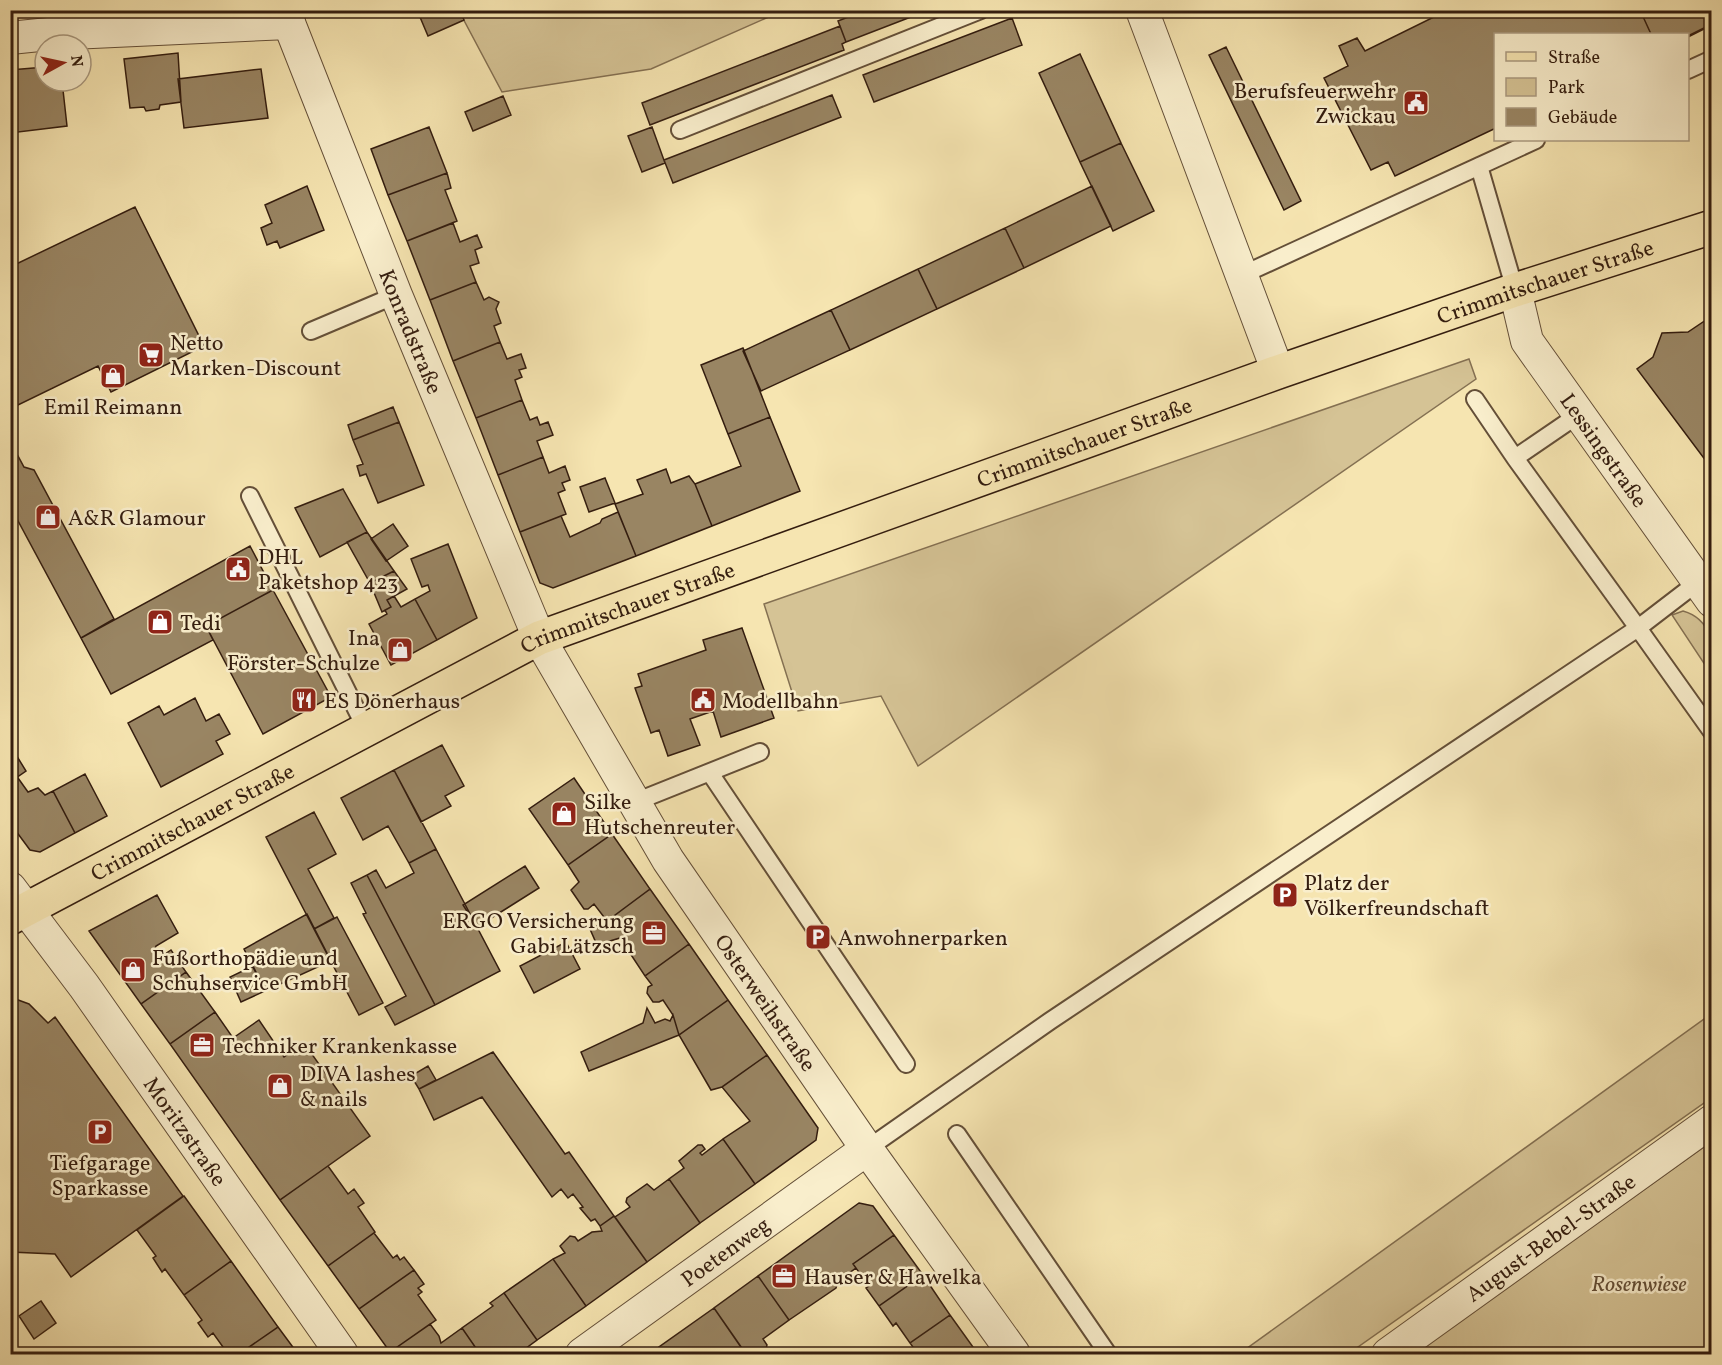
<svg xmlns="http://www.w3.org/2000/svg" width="1722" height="1365" font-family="Vollkorn,serif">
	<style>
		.green { fill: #d5c395; stroke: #847052; stroke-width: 1.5 }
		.building { fill: #998563; stroke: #341d0f; stroke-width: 1.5 }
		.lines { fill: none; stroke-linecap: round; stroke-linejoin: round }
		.lane-casing { stroke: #644f38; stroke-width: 20 }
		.street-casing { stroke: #644f38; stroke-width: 34 }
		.primary-casing { stroke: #341d0f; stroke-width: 36 }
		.lane { stroke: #f9eecc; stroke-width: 16 }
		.street { stroke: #f9eecc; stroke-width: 32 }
		.primary { stroke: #f6e5b1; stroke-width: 33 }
		.labels { text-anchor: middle; stroke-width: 5; stroke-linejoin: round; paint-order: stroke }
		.poi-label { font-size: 22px; fill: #341d0f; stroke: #f9eecc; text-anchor: start }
		.street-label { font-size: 22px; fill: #341d0f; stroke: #f9eecc }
		.park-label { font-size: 22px; font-style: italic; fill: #644f37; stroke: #f9eecc }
	</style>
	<rect width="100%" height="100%" fill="#f6e5b1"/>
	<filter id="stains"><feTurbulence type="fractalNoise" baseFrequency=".00333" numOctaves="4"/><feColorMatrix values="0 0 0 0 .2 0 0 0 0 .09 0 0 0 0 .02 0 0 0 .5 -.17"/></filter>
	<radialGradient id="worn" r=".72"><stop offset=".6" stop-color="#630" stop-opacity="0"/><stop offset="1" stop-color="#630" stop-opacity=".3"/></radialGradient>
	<!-- green -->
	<path class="green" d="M459 11H782L651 69 502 92Z
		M1469 359 1476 379 918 766 881 696 798 711 764 604Z
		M1683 611C1714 620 1712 647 1711 674L1672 615Z
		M1711 1014V1098L1348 1354H1239Z
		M1711 1142V1354H1413Z"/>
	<!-- building -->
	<path class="building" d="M417 10H460L464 20 428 36Z
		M866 10H929L846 42 838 21Z
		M1448 10H1712V25L1688 37V34H1496V128L1395 176 1388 162 1371 170 1324 78 1348 66 1339 46 1357 38 1365 51Z
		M1640 10H1712V24L1688 36V34H1651Z
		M1012 18 1022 45 874 102 863 75Z
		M840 26 846 42 842 44 844 50 650 125 642 103Z
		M1226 47 1301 201 1284 210 1209 55Z
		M178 53 181 102 160 105 159 109 146 111 144 107 130 108 124 59Z
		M1080 54 1121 143 1080 162 1039 73Z
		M45 67V81H62L67 126 10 133V70Z
		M261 69 268 118 184 128 178 79Z
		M832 95 841 117 673 183 664 160Z
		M503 96 511 115 473 131 465 112Z
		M429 127 447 173 388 195 371 149Z
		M652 127 665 163 642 172 628 136Z
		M1121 143 1154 211 1113 231 1080 162Z
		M447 173 451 188 445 190 457 221 407 241 388 195Z
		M307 186 324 230 280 248 277 241 267 245 261 228 272 223 265 205Z
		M1092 186 1111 226 1024 268 1005 228Z
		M135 207 204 346 111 392 98 366 18 405 10 389V267Z
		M453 223 460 242 477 235 482 247 475 250 479 263 470 266 476 282 430 300 407 241Z
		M1005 228 1024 268 937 309 918 269Z
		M918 269 937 309 850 350 831 310Z
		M476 282 484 300 489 297 499 302 496 309 501 323 494 326 500 342 453 361 430 300Z
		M831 310 850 350 761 391 743 351Z
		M1706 320 1712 328V469L1637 369 1653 357 1662 333 1688 332Z
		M500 342 507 359 521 354 526 368 519 370 522 377 515 380 522 400 476 418 453 361Z
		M743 348 770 417 728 434 701 365Z
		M522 400 530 420 537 417 540 425 548 422 553 435 537 441 543 457 498 475 476 418Z
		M393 407 399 422 353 440 348 425Z
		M770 417 800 491 712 526 695 484 741 466 728 434Z
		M399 422 424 485 378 503 366 474 360 476 357 466 363 464 353 440Z
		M10 441 24 467 34 470 114 619 81 638 10 506Z
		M543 457 549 473 565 466 570 480 562 483 565 490 558 493 566 514 520 532 498 475Z
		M666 469 671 483 689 476 695 484 712 526 636 556 615 504 643 494 637 480Z
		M605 478 615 503 589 512 580 487Z
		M343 489 367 532 320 557 295 508Z
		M618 512 636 556 553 588 540 583 520 532 561 516 570 537 600 523 602 519Z
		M393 524 408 546 386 561 371 539Z
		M367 532 394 571 370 583 347 542Z
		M448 544 477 618 437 640 415 599 430 591 428 585 422 587 411 559Z
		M250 546 273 590 206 626 213 640 111 694 81 638Z
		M394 571 407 589 387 600 391 607 382 612 370 583Z
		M273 590 331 697 263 734 206 626Z
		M394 596 401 607 415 599 437 640 391 665 369 624 387 614 385 610 391 607 387 600Z
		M742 628 774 718 721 737 713 711 690 719 700 745 668 756 659 730 651 733 635 688 642 686 638 674 706 650 703 640Z
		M195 698 206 721 219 714 230 734 216 741 223 754 161 787 128 723 159 706 164 715Z
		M10 745 26 771 10 782Z
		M442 745 464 786 445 796 451 806 421 822 394 770Z
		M394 770 436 849 409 863 388 826 363 840 341 798Z
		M85 774 107 816 75 833 53 791Z
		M18 778 28 792 38 788 45 795 53 791 75 833 40 852 30 850 10 823V782Z
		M574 778 612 834 568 865 529 809Z
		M314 812 336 854 308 869 334 918 314 929 266 837Z
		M612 834 650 889 607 921 594 904 588 909H584L571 890 579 882 568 865Z
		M436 849 500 971 435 1005 367 875 376 870 386 888 414 873 409 863Z
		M525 866 539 888 477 927 463 905Z
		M367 875 435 1005 395 1025 385 1007 406 996 363 914 366 913 351 883Z
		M650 889 689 944 645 976 620 938 597 945 590 929 607 921Z
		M157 895 178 933 156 946 154 951 159 958 171 950 186 972 141 1004 89 931Z
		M307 914 331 961 265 991 244 949Z
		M337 917 383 1003 359 1015 314 929Z
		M566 942 580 969 534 993 520 966Z
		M689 944 728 1000 679 1035 673 1015 663 1000 659 1002H653L647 993 648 987 652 985 645 976Z
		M253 966 265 991 241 1002 230 977Z
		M186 972 215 1012 170 1044 141 1004Z
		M10 997 29 1004 48 1023 55 1017 183 1196 71 1277 55 1254 10 1252Z
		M728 1000 767 1055 722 1087 711 1090 679 1035Z
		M647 1008 655 1023 665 1019 670 1021 673 1015 679 1035 589 1071 581 1052 643 1023Z
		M215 1012 233 1038 259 1020 284 1057 304 1043 370 1136 280 1200 170 1044Z
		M493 1052 565 1154 569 1152 614 1216 600 1226 595 1219 591 1221 580 1208 583 1207 573 1194 568 1198 561 1189 552 1197 482 1097 434 1120 419 1089Z
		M767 1055 818 1128 816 1140 755 1184 723 1139 750 1121 722 1087Z
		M428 1066 436 1080 419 1089 411 1076Z
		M723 1139 755 1184 700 1223 669 1179 684 1168 679 1161 698 1145H702L705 1149 700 1153 702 1155Z
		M328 1166 348 1194 354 1189 364 1203 358 1207 375 1232 328 1266 280 1200Z
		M669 1179 700 1223 647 1262 615 1217 630 1207 626 1202 627 1198 647 1184 654 1190Z
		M184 1196 231 1261 184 1295 165 1269 162 1272 153 1258 156 1256 137 1230Z
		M859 1203 873 1206 894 1235 853 1264 856 1268 838 1281 836 1288 789 1320 758 1276Z
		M614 1216 647 1262 586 1306 553 1259 565 1253 560 1246 570 1236 575 1237 578 1241 592 1232 602 1231 600 1226Z
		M374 1233 393 1258 397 1255 400 1260 404 1257 414 1270 359 1309 328 1266Z
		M894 1235 923 1275 879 1306 866 1288 869 1286 853 1264Z
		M553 1259 586 1306 537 1340 504 1293Z
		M231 1261 278 1327 239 1354H228L213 1333 208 1337 198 1323 202 1320 184 1295Z
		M414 1270 424 1284 418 1288 422 1292 418 1295 436 1320 390 1352 359 1309Z
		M923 1275 950 1315 910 1343 896 1323 893 1326 879 1306Z
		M758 1276 789 1320 763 1339 767 1345 765 1353 746 1354 714 1308Z
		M504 1293 537 1340 518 1354H480L462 1328 493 1306 490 1303Z
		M41 1301 56 1323 34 1339 19 1316Z
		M714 1308 745 1353 742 1354H665L659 1347Z
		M950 1315 978 1354H918L910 1343Z
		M430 1324 439 1336 441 1343 462 1328 480 1354H392L390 1352Z
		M278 1327 298 1354H239Z
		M659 1347 665 1354H649Z"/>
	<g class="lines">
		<!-- lane casing -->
		<g class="lane-casing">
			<path id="lane" d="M1688 70 1712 59
				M680 130 981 10
				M1479 166 1515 290
				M1242 275 1536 140
				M311 331 396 295
				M1475 399 1515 458 1578 415
				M250 496 366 729
				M1698 582 1638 628 1712 732
				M710 773 906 1064
				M635 802 760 752
				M957 1134 1108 1354
				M867 1149 1050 1021 1638 628 1515 458"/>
		</g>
		<!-- street casing -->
		<g class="street-casing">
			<g id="street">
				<path id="s1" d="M286 10 289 23 396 295 539 638 668 860 867 1149 1014 1354"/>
				<path d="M1142 10 1278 372"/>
				<path d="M10 38 49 34 289 23"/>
				<path id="s2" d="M1515 290 1527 341 1712 601"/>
				<path id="s3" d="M10 888 84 986 342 1354"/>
				<path id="s4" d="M582 1354 867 1149"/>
				<path id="s5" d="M1388 1354 1712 1121"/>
			</g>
		</g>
		<!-- primary casing -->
		<g class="primary-casing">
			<g id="primary">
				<path id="s6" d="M10 918 539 638 1278 372 1515 290 1712 227"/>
			</g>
		</g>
		<!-- lane -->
		<use href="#lane" class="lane"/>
		<!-- street -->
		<use href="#street" class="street"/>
		<!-- primary -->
		<use href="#primary" class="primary"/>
	</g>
	<!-- icons -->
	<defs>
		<g id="civic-square" transform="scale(1.35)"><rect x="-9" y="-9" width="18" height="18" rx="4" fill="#8f2418" stroke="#f9eecc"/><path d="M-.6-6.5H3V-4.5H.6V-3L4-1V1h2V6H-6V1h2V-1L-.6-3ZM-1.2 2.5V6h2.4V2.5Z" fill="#fff"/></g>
		<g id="supermarket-square" transform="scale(1.35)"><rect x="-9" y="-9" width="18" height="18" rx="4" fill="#8f2418" stroke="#f9eecc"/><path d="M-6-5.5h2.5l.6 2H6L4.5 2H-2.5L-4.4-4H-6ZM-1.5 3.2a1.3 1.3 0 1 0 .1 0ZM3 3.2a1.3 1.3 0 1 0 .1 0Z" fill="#fff"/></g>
		<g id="shop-square" transform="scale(1.35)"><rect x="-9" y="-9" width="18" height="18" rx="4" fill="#8f2418" stroke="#f9eecc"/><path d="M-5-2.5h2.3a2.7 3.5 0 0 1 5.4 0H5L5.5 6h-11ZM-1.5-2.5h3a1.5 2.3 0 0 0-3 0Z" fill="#fff"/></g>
		<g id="restaurant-square" transform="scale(1.35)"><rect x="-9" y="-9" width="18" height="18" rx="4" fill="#8f2418" stroke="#f9eecc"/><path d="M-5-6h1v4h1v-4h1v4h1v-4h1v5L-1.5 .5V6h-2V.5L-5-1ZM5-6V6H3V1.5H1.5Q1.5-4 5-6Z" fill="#fff"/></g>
		<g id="parking-square" transform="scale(1.35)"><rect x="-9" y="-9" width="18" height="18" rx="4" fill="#8f2418" stroke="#f9eecc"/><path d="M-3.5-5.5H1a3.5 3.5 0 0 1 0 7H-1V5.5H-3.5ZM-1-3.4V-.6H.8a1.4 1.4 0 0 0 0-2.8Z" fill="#fff"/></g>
		<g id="office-square" transform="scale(1.35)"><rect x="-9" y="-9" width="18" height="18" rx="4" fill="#8f2418" stroke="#f9eecc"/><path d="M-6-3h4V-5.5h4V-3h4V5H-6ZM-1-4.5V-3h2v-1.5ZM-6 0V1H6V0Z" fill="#fff"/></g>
	</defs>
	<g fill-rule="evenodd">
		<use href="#civic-square" x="1416" y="103"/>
		<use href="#supermarket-square" x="151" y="355"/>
		<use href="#shop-square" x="113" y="376"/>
		<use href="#shop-square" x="48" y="517"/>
		<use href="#civic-square" x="238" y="569"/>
		<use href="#shop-square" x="160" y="622"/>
		<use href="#shop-square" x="400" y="650"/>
		<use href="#restaurant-square" x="304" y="700"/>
		<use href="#civic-square" x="703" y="700"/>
		<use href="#shop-square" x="564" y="814"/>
		<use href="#parking-square" x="1285" y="895"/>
		<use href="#office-square" x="654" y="933"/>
		<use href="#parking-square" x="818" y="937"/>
		<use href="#shop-square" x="133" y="970"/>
		<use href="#office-square" x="202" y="1045"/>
		<use href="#shop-square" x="280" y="1086"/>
		<use href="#parking-square" x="100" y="1132"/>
		<use href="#office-square" x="784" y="1276"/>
	</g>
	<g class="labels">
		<!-- poi labels -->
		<g class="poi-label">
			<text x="1396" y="98" text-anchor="end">Berufsfeuerwehr<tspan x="1396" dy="25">Zwickau</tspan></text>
			<text x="170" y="350">Netto<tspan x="170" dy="25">Marken-Discount</tspan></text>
			<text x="113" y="414" text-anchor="middle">Emil Reimann</text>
			<text x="68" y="525">A&amp;R Glamour</text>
			<text x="258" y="564">DHL<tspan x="258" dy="25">Paketshop 423</tspan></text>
			<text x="180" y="630">Tedi</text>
			<text x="380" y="645" text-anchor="end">Ina<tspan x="380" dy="25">Förster-Schulze</tspan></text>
			<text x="324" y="708">ES Dönerhaus</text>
			<text x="722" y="708">Modellbahn</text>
			<text x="584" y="809">Silke<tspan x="584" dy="25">Hutschenreuter</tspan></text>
			<text x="1304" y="890">Platz der<tspan x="1304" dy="25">Völkerfreundschaft</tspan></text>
			<text x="634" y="928" text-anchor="end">ERGO Versicherung<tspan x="634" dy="25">Gabi Lätzsch</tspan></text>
			<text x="838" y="945">Anwohnerparken</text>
			<text x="152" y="965">Fußorthopädie und<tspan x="152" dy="25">Schuhservice GmbH</tspan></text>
			<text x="222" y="1053">Techniker Krankenkasse</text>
			<text x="300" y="1081">DIVA lashes<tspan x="300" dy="25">&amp; nails</tspan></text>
			<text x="100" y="1170" text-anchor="middle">Tiefgarage<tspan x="100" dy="25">Sparkasse</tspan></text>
			<text x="804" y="1284">Hauser &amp; Hawelka</text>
		</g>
		<!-- street labels -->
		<g class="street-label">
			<text dy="8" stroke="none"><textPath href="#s6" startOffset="1666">Crimmitschauer Straße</textPath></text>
			<text dy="8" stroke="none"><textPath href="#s1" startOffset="345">Konradstraße</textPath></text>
			<text dy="8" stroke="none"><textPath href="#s6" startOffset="1178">Crimmitschauer Straße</textPath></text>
			<text dy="8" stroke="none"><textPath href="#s2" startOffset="186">Lessingstraße</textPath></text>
			<text dy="8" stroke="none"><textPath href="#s6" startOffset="692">Crimmitschauer Straße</textPath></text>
			<text dy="8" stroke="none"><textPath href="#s6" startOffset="206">Crimmitschauer Straße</textPath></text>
			<text dy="8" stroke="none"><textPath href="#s1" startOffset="1107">Osterweihstraße</textPath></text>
			<text dy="8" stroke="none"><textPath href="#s3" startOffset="300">Moritzstraße</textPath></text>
			<text dy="8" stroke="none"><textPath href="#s5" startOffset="200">August-Bebel-Straße</textPath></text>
			<text dy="8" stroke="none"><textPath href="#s4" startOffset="176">Poetenweg</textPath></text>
		</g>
		<!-- park labels -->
		<g class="park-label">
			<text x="1639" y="1291">Rosenwiese</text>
		</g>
	</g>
	<!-- margin -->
	<rect width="1722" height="1365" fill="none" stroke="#f6e5b1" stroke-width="36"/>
	<rect x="12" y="12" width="1698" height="1341" fill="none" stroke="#341d0f" stroke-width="3"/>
	<rect x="18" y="18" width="1686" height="1329" fill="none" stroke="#341d0f" stroke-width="1.5"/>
	<!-- legend -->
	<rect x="1494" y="33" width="195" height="108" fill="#f9eecc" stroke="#aa9a80" stroke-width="1.5"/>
	<rect x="1506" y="52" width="30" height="9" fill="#f6e5b1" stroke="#aa9a80" stroke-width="1.5"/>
	<text x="1548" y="63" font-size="18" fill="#341d0f">Straße</text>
	<rect x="1506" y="78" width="30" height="18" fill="#d5c395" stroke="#aa9a80" stroke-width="1.5"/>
	<text x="1548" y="93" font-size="18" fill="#341d0f">Park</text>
	<rect x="1506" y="108" width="30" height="18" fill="#998563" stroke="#aa9a80" stroke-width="1.5"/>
	<text x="1548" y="123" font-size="18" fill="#341d0f">Gebäude</text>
	<!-- north arrow -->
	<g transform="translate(63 63) rotate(82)"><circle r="28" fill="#f9eecc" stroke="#aa9a80" stroke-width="1.5"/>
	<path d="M0-4.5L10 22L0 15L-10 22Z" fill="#8f2418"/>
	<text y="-9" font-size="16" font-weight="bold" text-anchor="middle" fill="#341d0f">N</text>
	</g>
	<rect width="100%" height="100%" filter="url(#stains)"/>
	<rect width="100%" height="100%" fill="url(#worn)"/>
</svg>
